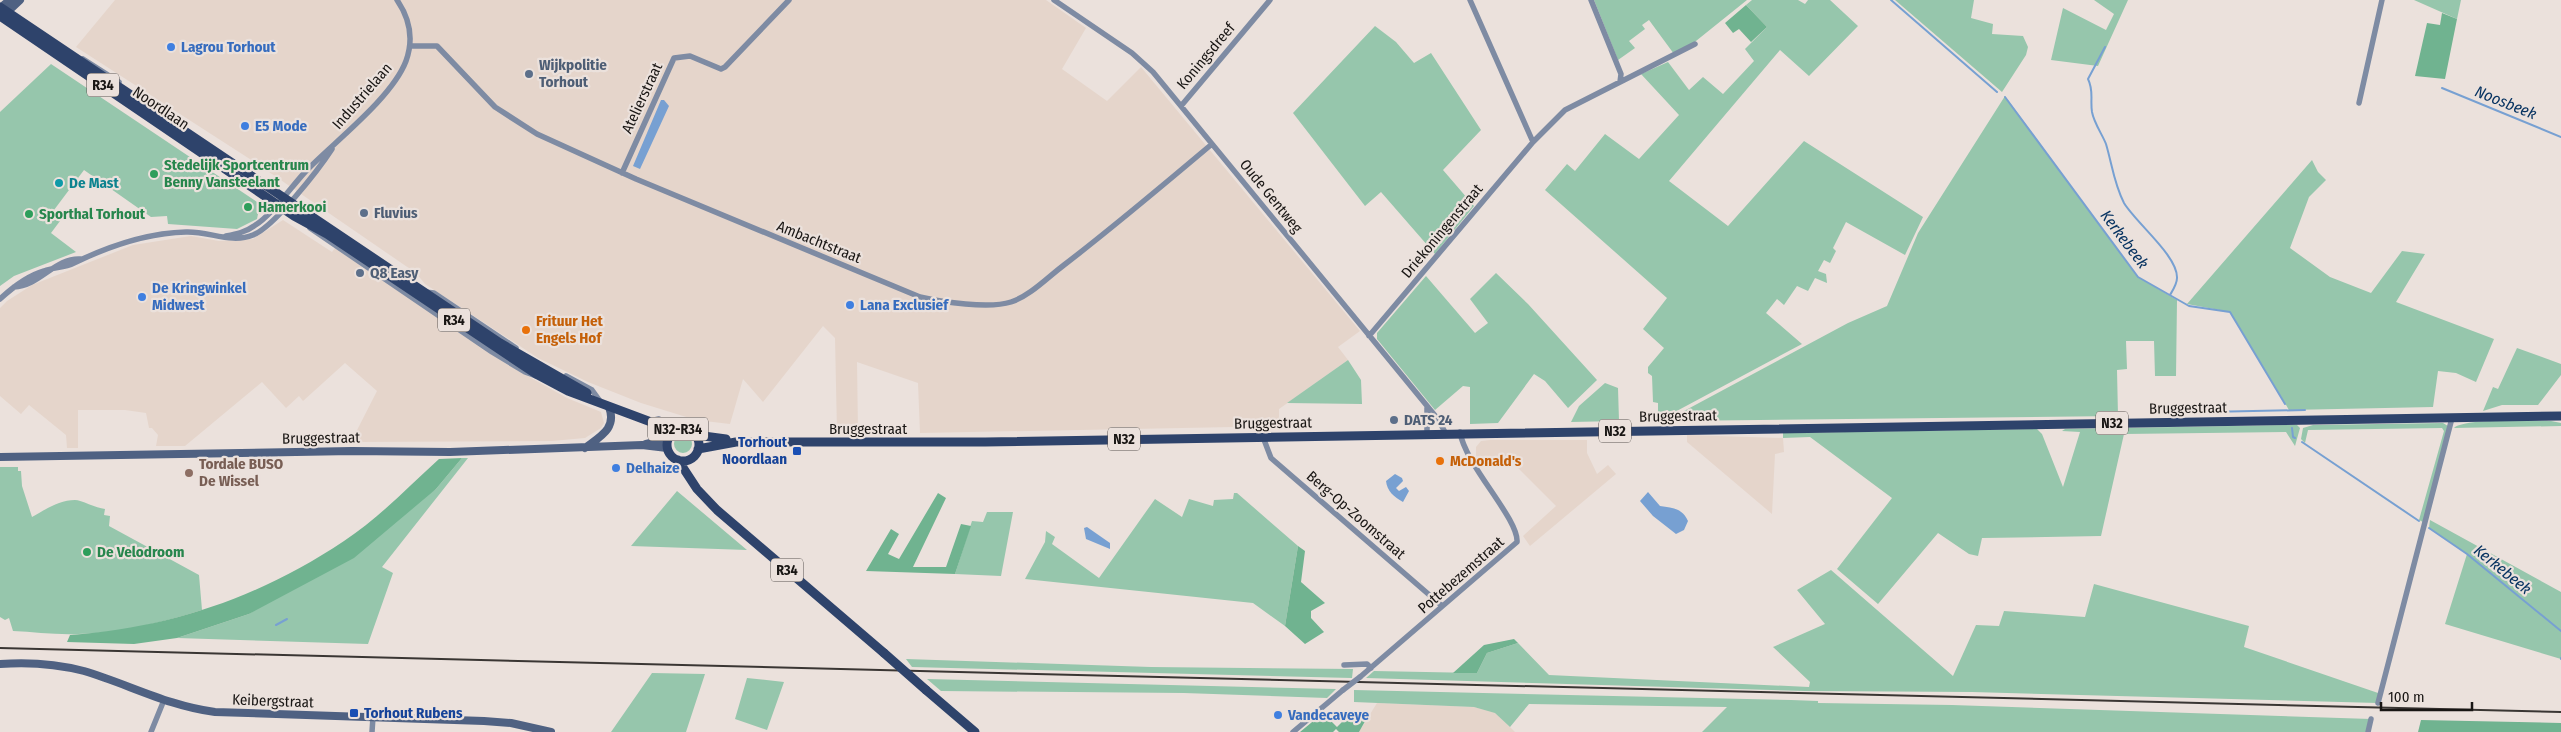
<svg xmlns="http://www.w3.org/2000/svg" width="2561" height="732" font-family="'Fira Sans Condensed',sans-serif">
	<style>
		.built { fill: #e5d5cb }
		.green { fill: #96c6ac }
		.forest { fill: #70b390 }
		.water { fill: #77a0d2 }
		.lines { fill: none; stroke-linecap: round; stroke-linejoin: round }
		.stream { stroke: #77a0d2; stroke-width: 2 }
		.street { stroke: #7e8ba3; stroke-width: 5.5 }
		.secondary { stroke: #4f6182; stroke-width: 8 }
		.primary { stroke: #2e436b; stroke-width: 9 }
		.rail { stroke: #3a3633; stroke-width: 2 }
		.street-bridge { stroke: #7e8ba3; stroke-width: 5.5 }
		.primary-bridge { stroke: #2e436b; stroke-width: 9 }
		.shop-dot { fill: #3f7fe0; stroke: #ebe1dc; stroke-width: 2 }
		.service-dot { fill: #5c6f8a; stroke: #ebe1dc; stroke-width: 2 }
		.leisure-dot { fill: #2e9e5b; stroke: #ebe1dc; stroke-width: 2 }
		.culture-dot { fill: #0f9aa8; stroke: #ebe1dc; stroke-width: 2 }
		.food-dot { fill: #e8710a; stroke: #ebe1dc; stroke-width: 2 }
		.transit-dot { fill: #1a4fb4; stroke: #ebe1dc; stroke-width: 2 }
		.education-dot { fill: #8d6e63; stroke: #ebe1dc; stroke-width: 2 }
		.labels { text-anchor: middle; stroke-width: 4.5; stroke-linejoin: round; paint-order: stroke }
		.shield { fill: #ebe1dc; stroke: #585350; stroke-width: 1 }
		.shield-label { font-size: 14px; font-weight: bold; fill: #191614 }
		.shop-label { font-size: 15px; font-weight: bold; fill: #366cbe; stroke: #ebe1dc; text-anchor: start }
		.street-label { font-size: 15px; fill: #191614; stroke: #ebe1dc }
		.service-label { font-size: 15px; font-weight: bold; fill: #4e5e75; stroke: #ebe1dc; text-anchor: start }
		.leisure-label { font-size: 15px; font-weight: bold; fill: #27864d; stroke: #ebe1dc; text-anchor: start }
		.culture-label { font-size: 15px; font-weight: bold; fill: #0d838f; stroke: #ebe1dc; text-anchor: start }
		.food-label { font-size: 15px; font-weight: bold; fill: #c56008; stroke: #ebe1dc; text-anchor: start }
		.transit-label { font-size: 15px; font-weight: bold; fill: #164399; stroke: #ebe1dc; text-anchor: end }
		.education-label { font-size: 15px; font-weight: bold; fill: #785e54; stroke: #ebe1dc; text-anchor: start }
		.water-label { font-size: 16px; font-style: italic; fill: #073361; stroke: #ebe1dc }
	</style>
	<rect width="100%" height="100%" fill="#ebe1dc"/>
	<!-- built -->
	<path class="built" d="M115 0H1046L1086 28 1062 69 1107 101 1141 67 1360 331 1338 347 1348 360 1279 409V426L920 433 918 383 857 362 858 432H837L835 338 823 326 763 402 743 379 730 424 696 420 641 403 588 382 538 358 425 284 416 273 256 163 76 47Z
		M283 220 332 252 335 248 508 365 567 398 601 412 604 423 601 428 585 438 552 441 351 442 377 391 345 363 303 401 299 396 286 408 262 382 185 446H156L158 435 152 428H149L146 413 125 410H78V448H67L66 435 29 405 21 414 0 396V308L7 301 32 285 133 245 191 236 219 241 253 239Z
		M1687 435 1783 438 1784 452 1775 454 1772 514 1687 442Z
		M1490 440H1587V453L1597 474 1608 465 1616 474 1530 546 1523 536 1556 506 1507 457 1498 458 1481 468 1476 458V447L1481 441Z
		M1377 703 1474 707 1494 711 1515 732H1359Z"/>
	<!-- green -->
	<path class="green" d="M1594 0H1747L1691 45 1674 54 1649 20 1642 25 1645 29 1629 41 1635 48 1618 60Z
		M1752 0H1798L1805 4 1808 0H1830L1858 26 1809 76 1780 50 1669 181 1728 226 1804 141 1923 217 1905 255 1846 222 1833 248 1836 251 1830 263 1824 260 1818 271 1826 274 1827 283 1815 278 1808 291 1797 286 1784 305 1777 299 1766 313 1802 344 1658 421V403L1653 402 1652 376 1648 373V367L1664 348 1643 329 1667 298 1545 190 1567 164 1575 171 1605 134 1639 159 1679 115 1641 74 1668 62 1689 90 1703 77 1723 94 1754 61 1745 49 1767 27 1746 5Z
		M1895 0H1974L1971 18 1993 24 1992 34 2023 36 2028 47 2026 55 2002 92Z
		M2094 0H2128L2098 66 2051 60 2063 8 2106 30 2114 14Z
		M2414 0H2461L2457 19Z
		M1375 26 1396 42 1414 63 1431 53 1481 130 1443 170 1474 206 1435 254 1381 192 1365 206 1293 113Z
		M51 64 260 204 257 219 237 229 168 224 167 216 151 217 84 170 54 210 63 217 51 233 76 252 14 276 0 286V112Z
		M2005 96 2138 277 2177 300 2176 376H2155L2154 341H2126L2127 369 2117 370 2118 416 1673 421 1674 417 1684 411 1848 323 1887 306 1918 233Z
		M2312 160 2318 172 2326 180 2309 197 2290 248 2330 277 2371 293 2402 251 2425 254 2396 302 2494 339 2476 382 2456 373 2438 371 2433 407 2289 410 2230 312 2187 304Z
		M1496 273 1528 304 1597 380 1568 408 1545 381 1534 374 1498 423 1470 424V387L1463 386 1435 410 1377 339V333L1426 276 1475 333 1488 323 1470 299Z
		M2517 348 2561 364V375L2538 405H2502L2483 411 2493 387 2498 389Z
		M1348 360 1361 380 1362 404 1287 403Z
		M1605 383 1618 388 1619 421 1571 422 1579 406Z
		M2551 421 2561 423V426L2454 428C2464 418 2533 421 2551 421Z
		M2443 423 2448 426 2423 522 2419 520 2444 431 2442 428 2308 430 2305 443 2301 439 2303 428 2313 425Z
		M2286 425H2297L2300 428 2295 446 2286 432 2124 434 2101 536 1982 538 1978 556 1969 554 1938 533 1878 604 1837 569 1892 498 1810 437 1783 438V433L2037 429 2042 434 2063 487 2080 432 2062 431 2065 429Z
		M674 444a9 9 0 1 1 18 0a9 9 0 1 1-18 0Z
		M462 458H468L382 567 393 573 368 644 177 638 249 614 436 489Z
		M0 467H18V471H21L22 486 32 517C43 511 59 500 75 500 81 500 96 508 105 509L104 515 110 516 109 526 199 575 202 610C161 623 120 633 78 634 57 635 34 632 13 631L9 618 5 620 0 617Z
		M677 491 747 550 631 546Z
		M1234 493H1237L1298 546 1285 626 1253 603 1025 579 1045 542 1046 531 1055 537 1052 544 1099 578 1155 499 1182 517 1189 499 1213 506 1214 500 1233 499Z
		M987 512H1013L1001 576 955 574 972 521 983 522Z
		M2430 520 2561 592V659L2445 624 2467 554 2429 528Z
		M1831 570 1953 676 1976 625 1999 626 2004 611 2085 617 2094 584 2249 626 2244 647 2381 694 2378 703 1972 692 1805 691 1366 678 1374 671 1477 673 1487 653 1518 643 1549 675 1809 687 1810 682 1773 647 1825 624 1797 590Z
		M906 659 1151 667 1353 669 1352 678 912 667Z
		M652 673 705 674 686 732H611Z
		M747 678 784 682 767 730 735 719Z
		M927 679 1336 689 1327 698 1184 693 941 691Z
		M1354 690 1791 700 1818 701V703L1952 705 2371 719 2368 732H1702L1727 707 1529 704 1510 727 1495 713 1474 707 1354 702Z"/>
	<!-- forest -->
	<path class="forest" d="M1746 5 1767 27 1751 42 1739 29 1733 33 1725 23Z
		M2442 13 2457 19 2445 79 2415 76 2427 23 2440 25Z
		M462 458 436 489 354 558 249 614 177 638 134 644 67 642 70 635C170 628 260 597 344 541 379 518 408 487 439 459Z
		M938 493 946 498 913 567H946L961 524 971 526 955 574 866 571 891 529 899 534 888 554 899 559Z
		M1298 546 1305 551 1301 582 1325 603 1311 611V618L1324 632 1305 644 1285 626Z
		M1514 639 1518 643 1487 653 1477 673H1453L1484 645Z
		M1353 711 1355 713 1362 712 1368 716 1359 732H1339L1336 729 1333 732H1300L1323 713 1337 727Z
		M2421 720 2561 723V732H2418Z"/>
	<!-- water -->
	<path class="water" d="M661 100H664L669 106 640 169 633 166Z
		M1395 474 1402 478 1403 481 1396 488 1399 491 1406 487 1409 491 1403 502C1394 497 1387 491 1386 481Z
		M1648 492 1660 506C1673 508 1682 508 1688 521L1684 530 1676 534 1653 516 1640 501Z
		M1087 527 1110 543V549L1086 539 1084 528Z"/>
	<g class="lines">
		<!-- stream -->
		<path class="stream" d="M1891 0 1997 92
			M2105 47 2088 79C2094 91 2090 99 2092 112 2094 123 2102 134 2106 144 2112 164 2114 184 2124 203 2136 223 2178 256 2177 278 2177 284 2173 290 2170 295
			M2442 88 2561 137
			M2005 97 2138 277 2189 306 2230 312 2285 404
			M2160 413 2305 410
			M2292 428 2293 437 2295 438
			M2302 442 2419 521
			M2429 528 2467 554 2561 631
			M276 625 287 619
			M2561 658V659"/>
		<!-- street -->
		<path class="street" d="M1054 0 1132 53 1153 72 1437 418 1445 432
			M1591 0 1621 74 1620 82
			M410 46H437L495 107 537 134 636 179 920 297C942 302 989 309 1011 302 1030 296 1048 277 1064 265 1115 226 1163 185 1212 144
			M83 59 119 82
			M2359 103 2382 0
			M1181 106 1270 0
			M1533 142 1565 110 1695 44
			M622 173 674 58 690 56 721 69 725 67 789 0
			M310 228 492 352 525 372 536 376
			M226 236C236 234 246 232 254 226 272 215 291 187 306 171 334 142 392 98 406 61 414 39 410 19 397 0
			M14 287C40 286 55 257 81 259
			M425 292 434 293 516 348
			M0 299C13 287 27 276 44 271 54 267 64 268 74 263 109 246 146 233 186 232 209 231 231 244 253 235 274 227 319 169 332 149
			M1369 336 1533 142 1470 0
			M566 376 592 390 600 401
			M1427 433V408
			M1263 437 1271 458 1441 605
			M1344 665 1367 664 1371 668
			M1360 677 1517 542C1519 519 1465 465 1460 432
			M2378 703 2452 418
			M151 732 164 700
			M372 732 373 717
			M1293 732 1343 690
			M2368 732 2371 719"/>
		<!-- secondary -->
		<path class="secondary" d="M0 8 10 0
			M3 16 20 0
			M646 444 668 439
			M585 448C601 436 617 428 609 407
			M0 457 352 451 450 452 642 445 667 448
			M0 664C27 662 57 664 84 671 128 684 168 706 215 712L484 721 511 723 551 732"/>
		<!-- primary -->
		<path class="primary" d="M0 7 500 343 587 393
			M0 16 294 216 327 234 536 374 568 391 651 422 670 434
			M652 422 659 421 683 428
			M667 445a16 16 0 1 1 32 0a16 16 0 1 1-32 0Z
			M696 435 726 439
			M698 449 736 442H985L2561 416
			M678 460 697 489 717 510 884 653
			M926 690 975 732"/>
		<!-- rail -->
		<path class="rail" d="M0 648 2561 712"/>
		<!-- street-bridge -->
		<path class="street-bridge" d="M1343 690 1360 677"/>
		<!-- primary-bridge -->
		<path class="primary-bridge" d="M884 653 926 690"/>
	</g>
	<!-- markers -->
	<g class="shop-dot">
		<circle cx="171" cy="47" r="5"/>
		<circle cx="245" cy="126" r="5"/>
		<circle cx="142" cy="297" r="5"/>
		<circle cx="850" cy="305" r="5"/>
		<circle cx="616" cy="468" r="5"/>
		<circle cx="1278" cy="715" r="5"/>
	</g>
	<g class="service-dot">
		<circle cx="529" cy="74" r="5"/>
		<circle cx="364" cy="213" r="5"/>
		<circle cx="360" cy="273" r="5"/>
		<circle cx="1394" cy="420" r="5"/>
	</g>
	<g class="leisure-dot">
		<circle cx="154" cy="174" r="5"/>
		<circle cx="248" cy="207" r="5"/>
		<circle cx="29" cy="214" r="5"/>
		<circle cx="87" cy="552" r="5"/>
	</g>
	<circle class="culture-dot" cx="59" cy="183" r="5"/>
	<g class="food-dot">
		<circle cx="526" cy="330" r="5"/>
		<circle cx="1440" cy="461" r="5"/>
	</g>
	<g class="transit-dot">
		<rect x="792" y="446" width="10" height="10" rx="2.5"/>
		<rect x="349" y="708" width="10" height="10" rx="2.5"/>
	</g>
	<circle class="education-dot" cx="189" cy="473" r="5"/>
	<g class="labels">
		<!-- shield labels -->
		<g class="shield">
			<rect x="87" y="73.5" width="32" height="23" rx="4"/>
			<rect x="438" y="308.5" width="32" height="23" rx="4"/>
			<rect x="2096" y="411.5" width="32" height="23" rx="4"/>
			<rect x="648" y="417.5" width="60" height="23" rx="4"/>
			<rect x="1599" y="419.5" width="32" height="23" rx="4"/>
			<rect x="1108" y="427.5" width="32" height="23" rx="4"/>
			<rect x="771" y="558.5" width="32" height="23" rx="4"/>
		</g>
		<g class="shield-label">
			<text x="103" y="90">R34</text>
			<text x="454" y="325">R34</text>
			<text x="2112" y="428">N32</text>
			<text x="678" y="434">N32-R34</text>
			<text x="1615" y="436">N32</text>
			<text x="1124" y="444">N32</text>
			<text x="787" y="575">R34</text>
		</g>
		<!-- shop labels -->
		<g class="shop-label">
			<text x="181" y="52">Lagrou Torhout</text>
			<text x="255" y="131">E5 Mode</text>
			<text x="152" y="293">De Kringwinkel<tspan x="152" dy="17">Midwest</tspan></text>
			<text x="860" y="310">Lana Exclusief</text>
			<text x="626" y="473">Delhaize</text>
			<text x="1288" y="720">Vandecaveye</text>
		</g>
		<!-- street labels -->
		<g class="street-label">
			<text transform="translate(1206 56) rotate(-50)" y="5">Koningsdreef</text>
			<text transform="translate(362 96) rotate(-49)" y="5">Industrielaan</text>
			<text transform="translate(642 98) rotate(-65)" y="5">Atelierstraat</text>
			<text transform="translate(161 108) rotate(34)" y="5">Noordlaan</text>
			<text transform="translate(1271 196) rotate(51)" y="5">Oude Gentweg</text>
			<text transform="translate(1442 231) rotate(-50)" y="5">Driekoningenstraat</text>
			<text transform="translate(819 242) rotate(22)" y="5">Ambachtstraat</text>
			<text transform="translate(2188 408) rotate(-1)" y="5">Bruggestraat</text>
			<text transform="translate(1678 416) rotate(-1)" y="5">Bruggestraat</text>
			<text transform="translate(1273 423) rotate(-1)" y="5">Bruggestraat</text>
			<text x="868" y="434">Bruggestraat</text>
			<text transform="translate(321 438) rotate(-1)" y="5">Bruggestraat</text>
			<text transform="translate(1356 515) rotate(41)" y="5">Berg-Op-Zoomstraat</text>
			<text transform="translate(1461 575) rotate(-41)" y="5">Pottebezemstraat</text>
			<text transform="translate(273 701) rotate(2)" y="5">Keibergstraat</text>
		</g>
		<!-- service labels -->
		<g class="service-label">
			<text x="539" y="70">Wijkpolitie<tspan x="539" dy="17">Torhout</tspan></text>
			<text x="374" y="218">Fluvius</text>
			<text x="370" y="278">Q8 Easy</text>
			<text x="1404" y="425">DATS 24</text>
		</g>
		<!-- leisure labels -->
		<g class="leisure-label">
			<text x="164" y="170">Stedelijk Sportcentrum<tspan x="164" dy="17">Benny Vansteelant</tspan></text>
			<text x="258" y="212">Hamerkooi</text>
			<text x="39" y="219">Sporthal Torhout</text>
			<text x="97" y="557">De Velodroom</text>
		</g>
		<!-- culture labels -->
		<g class="culture-label">
			<text x="69" y="188">De Mast</text>
		</g>
		<!-- food labels -->
		<g class="food-label">
			<text x="536" y="326">Frituur Het<tspan x="536" dy="17">Engels Hof</tspan></text>
			<text x="1450" y="466">McDonald's</text>
		</g>
		<!-- transit labels -->
		<g class="transit-label">
			<text x="787" y="447">Torhout<tspan x="787" dy="17">Noordlaan</tspan></text>
			<text x="364" y="718" text-anchor="start">Torhout Rubens</text>
		</g>
		<!-- education labels -->
		<g class="education-label">
			<text x="199" y="469">Tordale BUSO<tspan x="199" dy="17">De Wissel</tspan></text>
		</g>
		<!-- water labels -->
		<g class="water-label">
			<text transform="translate(2506 102) rotate(22)" y="6">Noosbeek</text>
			<text transform="translate(2125 239) rotate(53)" y="6">Kerkebeek</text>
			<text transform="translate(2503 569) rotate(39)" y="6">Kerkebeek</text>
		</g>
	</g>
	<!-- scale -->
	<path d="M2381 702v8h91v-8" fill="none" stroke="#191614" stroke-width="2.5"/>
	<text x="2388" y="702" font-size="15" fill="#191614" stroke="#ebe1dc" stroke-width="4" paint-order="stroke">100 m</text>
</svg>
